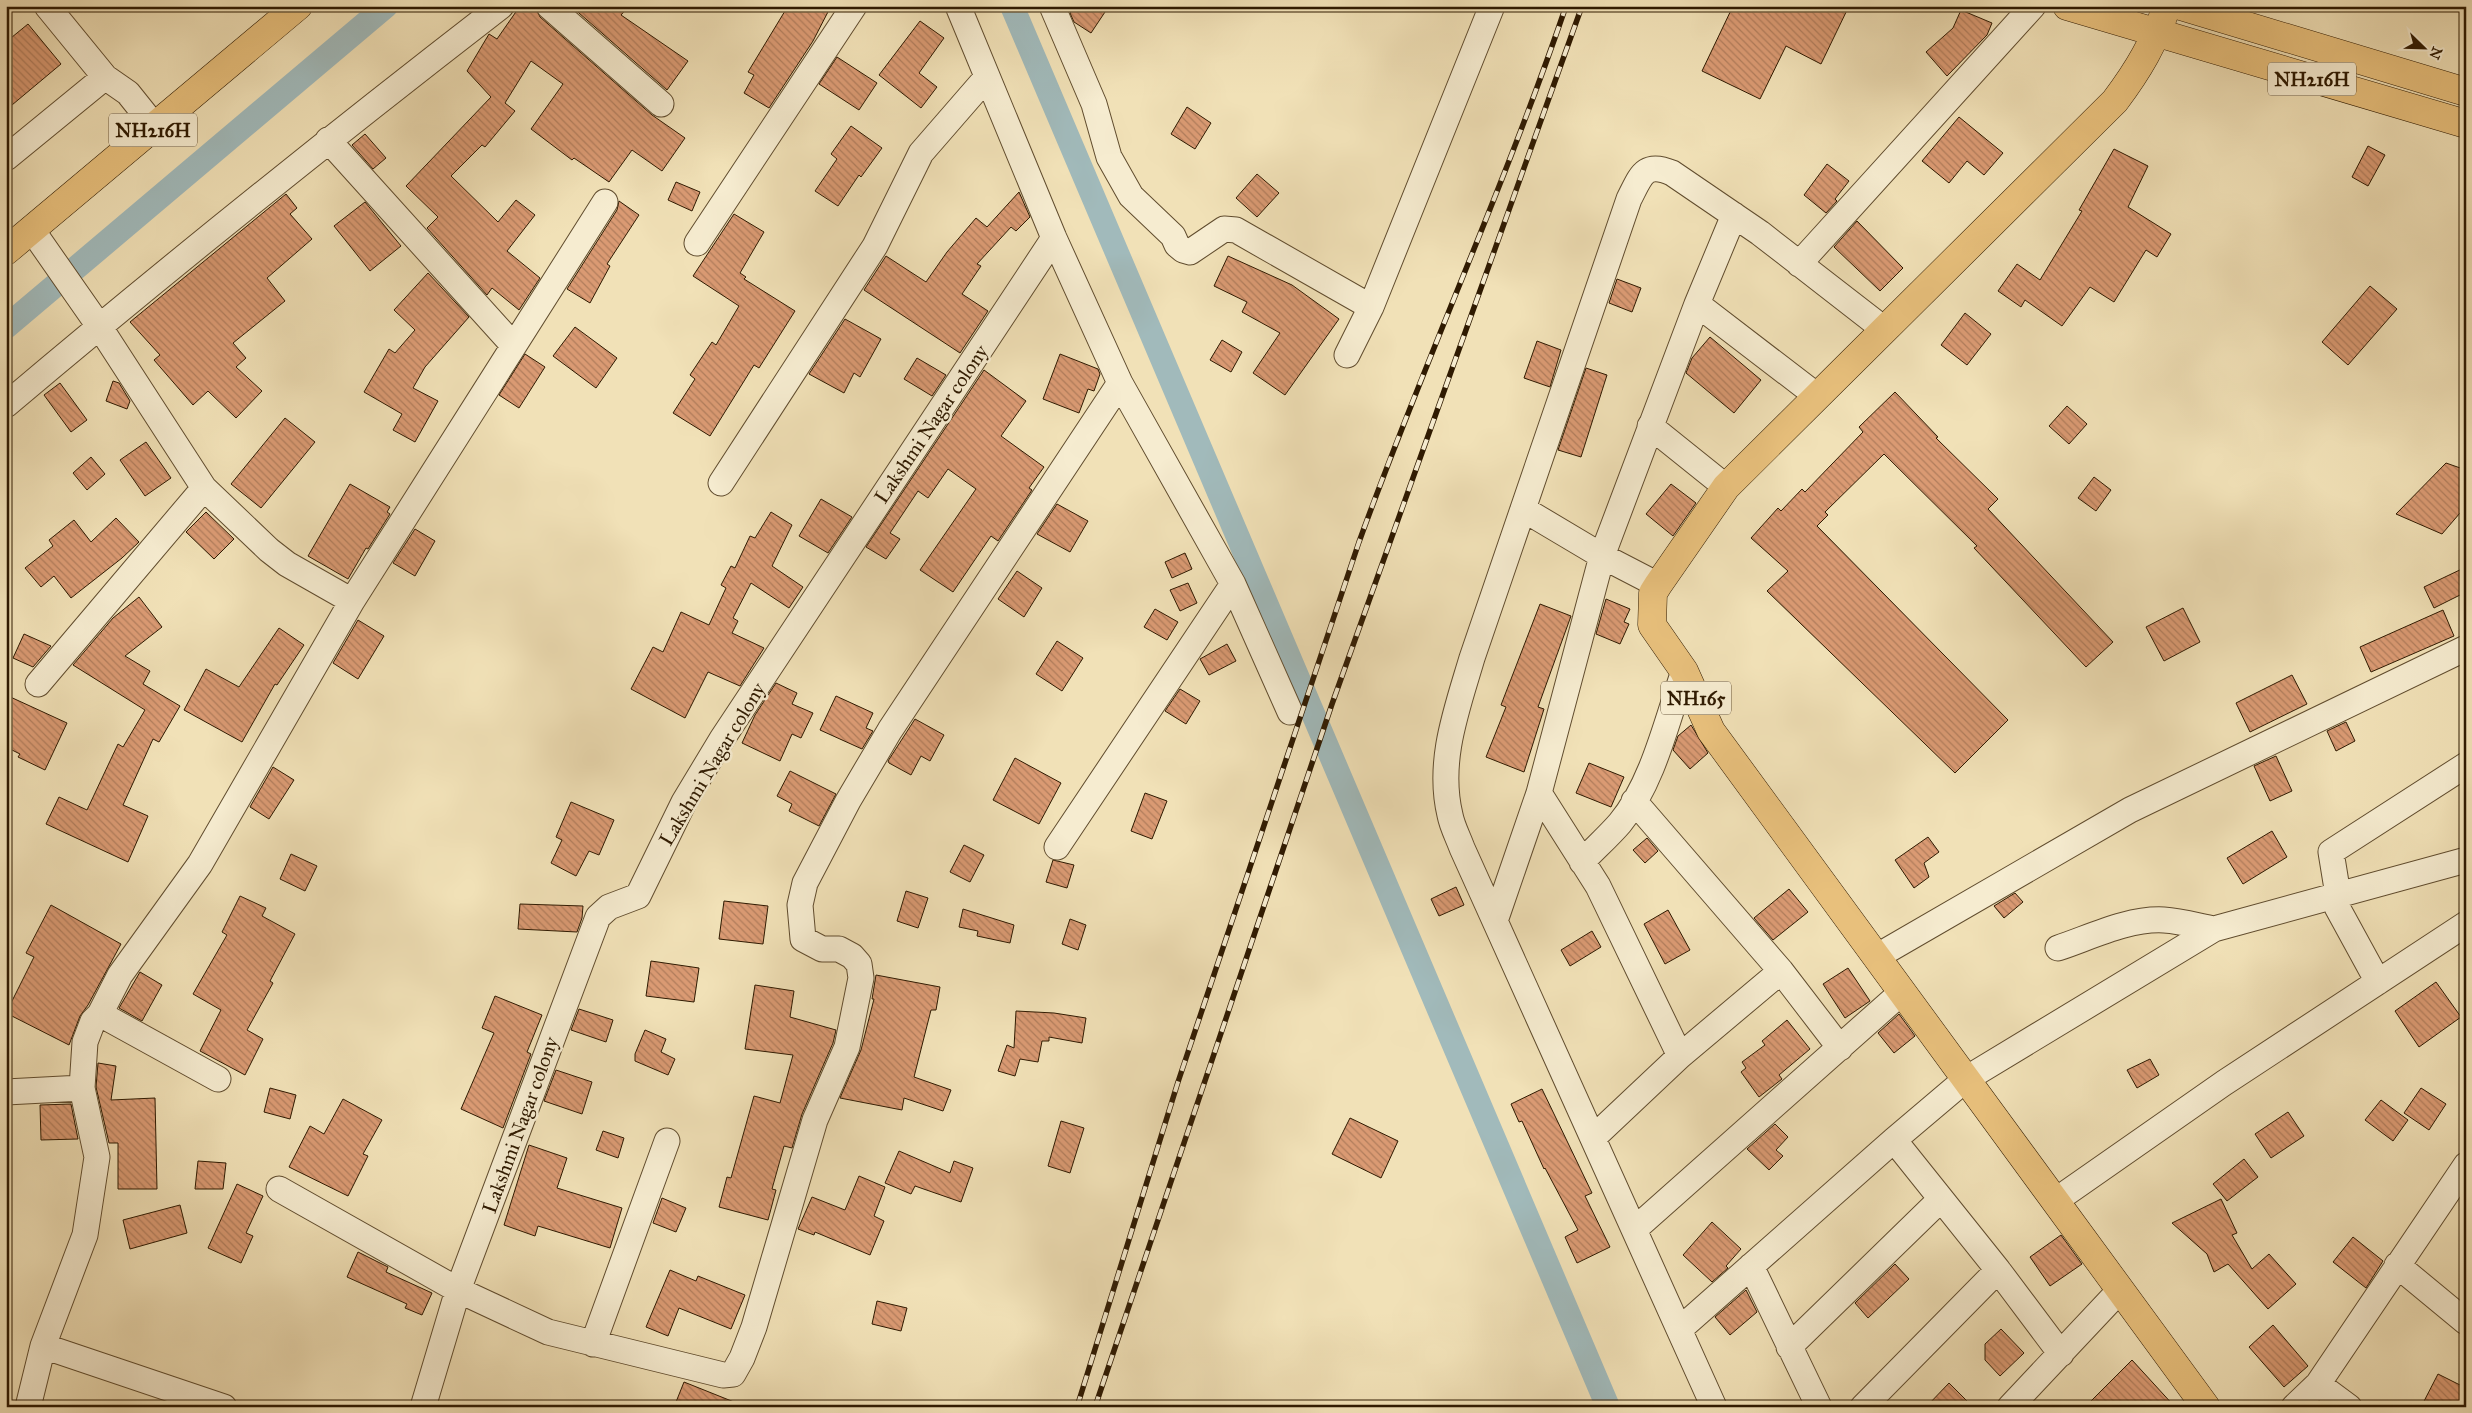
<svg xmlns="http://www.w3.org/2000/svg" width="2472" height="1413" font-family="'IM FELL Great Primer',serif">
	<style>
		.lines { fill: none; stroke-linecap: round; stroke-linejoin: round }
		.canal { stroke: #a1babb; stroke-width: 24 }
		.building { fill: url(#building-back-hatch); stroke: #2f1a01 }
		.street-casing { stroke: #604c2e; stroke-width: 27 }
		.highway-casing { stroke: #2f1a01; stroke-width: 29 }
		.street { stroke: #f6ecd0; stroke-width: 25 }
		.highway { stroke: #e8c07c; stroke-width: 28 }
		.rail-casing { stroke: #2f1a01; stroke-width: 5.5 }
		.rail { stroke: #f6ecd0; stroke-width: 4; stroke-dasharray: 11; stroke-linecap: butt }
		.labels { text-anchor: middle; stroke-width: 5; stroke-linejoin: round; paint-order: stroke }
		.shield { fill: #f6ecd0; stroke: #6b593f; stroke-width: 1 }
		.shield-label { font-size: 19px; font-weight: bold; fill: #2f1a01 }
		.street-label { font-size: 20px; fill: #2f1a01; stroke: #f6ecd0 }
	</style>
	<defs>
		<pattern id="building-back-hatch" width="6" height="6" patternUnits="userSpaceOnUse" patternTransform="scale(1.25)"><rect width="6" height="6" fill="#da9a73"/><path d="M-1 5l2 2M0 0l6 6M5-1l2 2" fill="none" stroke="#b17d5c"/></pattern>
	</defs>
	<rect width="100%" height="100%" fill="#f1e1b7"/>
	<filter id="stains"><feTurbulence type="fractalNoise" baseFrequency=".004" numOctaves="4"/><feColorMatrix values="0 0 0 0 .2 0 0 0 0 .09 0 0 0 0 .02 0 0 0 .5 -.17"/></filter>
	<radialGradient id="worn" r=".72"><stop offset=".6" stop-color="#630" stop-opacity="0"/><stop offset="1" stop-color="#630" stop-opacity=".3"/></radialGradient>
	<g class="lines">
		<!-- canal -->
		<path class="canal" d="M1012 6 1608 1407
			M6 327 386 6"/>
	</g>
	<!-- building -->
	<path class="building" d="M520 6H535L540 17 652 115 685 138 662 171 632 150 609 182 574 158 572 160 531 129 563 84 531 61 505 103 515 111 485 147 482 145 451 176 498 222 516 200 535 215 507 251 540 278 519 310 492 288 487 295 427 228 438 217 406 186 491 97 467 71 489 34 497 39Z
		M571 6H629L621 15 688 61 667 90Z
		M788 6H831L813 41 769 108 744 93 754 75 748 72Z
		M1075 6H1109L1091 33 1074 22 1070 13Z
		M1733 6H1849L1821 64 1786 46 1760 99 1702 71Z
		M1961 10 1992 23 1987 35 1947 76 1926 52 1953 28Z
		M920 21 944 38 919 73 937 87 921 108 879 75Z
		M28 24 61 64 6 110V42Z
		M837 57 877 83 859 110 819 84Z
		M1187 107 1211 123 1195 149 1171 134Z
		M1959 117 2003 153 1984 175 1967 161 1949 183 1922 161Z
		M851 126 882 148 861 177 859 175 838 206 815 191 837 159 831 154Z
		M365 134 386 158 373 169 352 145Z
		M2368 146 2385 155 2368 186 2352 177Z
		M2114 149 2148 166 2128 207 2171 234 2157 257 2146 250 2114 302 2090 287 2062 326 2025 300 2021 307 1998 291 2017 264 2040 280 2082 211 2079 210Z
		M1827 164 1849 181 1835 199 1837 201 1826 213 1804 195Z
		M1257 174 1279 193 1257 217 1236 198Z
		M676 182 700 192 692 211 668 200Z
		M1019 192 1030 217 1016 231 1011 227 977 264 981 266 962 294 988 311 960 353 864 290 886 256 926 282 947 252 976 218 987 227Z
		M286 194 297 208 290 214 312 239 267 278 285 301 233 343 246 358 236 367 262 391 236 418 208 391 193 405 154 360 160 355 130 322Z
		M619 201 639 215 607 264 610 266 590 303 567 289 617 210Z
		M365 202 401 246 370 271 334 226Z
		M734 214 764 232 740 273 746 277 744 279 795 311 759 368 754 365 710 436 673 413 695 379 690 375 712 342 716 345 739 306 693 276Z
		M1857 221 1903 268 1880 291 1834 247Z
		M1228 256 1292 285 1339 319 1285 395 1253 373 1280 333 1242 312 1247 302 1214 286Z
		M428 273 469 317 425 367 413 388 438 401 415 442 393 430 402 414 364 392 389 349 395 353 415 330 394 310Z
		M1617 279 1641 288 1632 312 1609 303Z
		M2370 286 2397 309 2348 365 2322 342Z
		M1965 313 1991 334 1967 365 1941 345Z
		M845 319 881 339 860 377 854 373 844 393 809 374Z
		M575 327 617 358 596 388 553 356Z
		M1710 337 1761 380 1734 413 1686 373 1692 358Z
		M1222 340 1242 352 1231 372 1210 360Z
		M1537 341 1561 350 1550 387 1524 378Z
		M525 354 545 367 519 408 499 395Z
		M1060 354 1098 369 1100 374 1094 391 1088 389 1079 413 1043 399Z
		M917 358 946 375 932 396 904 379Z
		M1586 368 1607 375 1581 457 1558 450Z
		M984 370 1026 401 1001 436 1044 467 1029 488 1032 490 998 541 991 536 953 592 920 570 976 489 948 469 928 498 918 491 890 533 900 539 886 559 866 547Z
		M113 381 119 383 130 401 127 409 106 401Z
		M60 383 87 420 71 432 44 395Z
		M1895 392 1938 437 1936 438 1998 499 1988 509 2113 642 2086 667 1974 548 1977 546 1884 454 1825 512 1828 515 1817 526 2008 720 1955 773 1767 591 1788 571 1751 538 1778 508 1781 511 1802 489 1805 492 1832 464 1863 432 1859 427Z
		M2067 406 2087 424 2069 444 2049 426Z
		M285 418 315 442 261 508 231 484Z
		M146 442 171 478 145 496 120 460Z
		M91 457 105 474 87 490 73 473Z
		M2446 463 2466 470V506L2442 534 2396 514Z
		M2094 477 2111 490 2096 511 2078 498Z
		M350 484 390 507 387 512 390 514 368 549 366 548 348 579 308 556Z
		M1671 484 1696 503 1673 536 1646 514Z
		M821 499 852 517 828 553 799 536Z
		M1057 504 1088 521 1070 552 1037 534Z
		M206 512 234 539 214 559 186 532Z
		M771 512 792 525 772 566 803 587 789 608 751 583 733 618 738 621 732 633 764 648 740 686 708 672 685 718 631 689 653 647 663 652 681 612 709 625 726 588 721 585 731 566 735 568 750 536 755 538Z
		M116 518 139 542 122 558 71 598 54 576 41 587 25 568 53 546 49 540 74 520 91 542Z
		M415 529 435 541 415 576 393 563Z
		M1185 553 1192 569 1172 578 1165 562Z
		M2466 567V592L2434 608 2424 587Z
		M1017 571 1042 588 1024 617 998 599Z
		M1188 583 1197 603 1180 611 1170 590Z
		M139 597 162 627 125 656 150 671 143 684 180 706 159 742 153 739 123 805 148 816 128 862 46 824 59 797 87 810 118 744 123 747 145 710 73 665 113 618Z
		M1606 599 1630 609 1624 622 1629 624 1620 644 1596 634Z
		M1540 604 1571 616 1538 707 1544 709 1524 772 1486 757 1506 707 1501 705Z
		M2183 608 2200 642 2164 661 2146 627Z
		M1155 609 1178 622 1167 640 1144 627Z
		M2443 610 2454 636 2371 672 2360 647Z
		M358 620 384 636 358 679 333 663Z
		M279 628 304 645 277 685 275 684 242 742 184 710 206 669 239 687Z
		M24 634 51 646 33 667 13 658Z
		M1057 641 1083 658 1062 691 1036 674Z
		M1227 644 1236 661 1209 675 1200 659Z
		M2292 675 2307 704 2250 732 2236 703Z
		M776 683 797 693 792 704 813 713 801 738 792 734 780 761 742 743 755 715Z
		M1180 689 1200 701 1186 724 1165 711Z
		M6 695 67 723 45 770 18 757 20 754 6 747Z
		M836 696 873 713 866 728 873 731 862 749 820 730Z
		M915 719 944 735 930 761 921 756 911 775 889 763 888 761Z
		M2346 722 2355 741 2336 751 2327 731Z
		M1691 725 1708 753 1690 769 1673 750 1678 736Z
		M2276 756 2292 791 2270 801 2254 766Z
		M1015 758 1061 783 1039 824 993 800Z
		M1589 763 1624 777 1611 807 1576 793Z
		M273 767 294 780 269 819 250 807Z
		M790 771 836 794 819 826 789 811 792 804 777 796Z
		M1145 793 1167 801 1152 839 1131 831Z
		M571 802 614 820 599 855 589 851 576 876 551 863 562 840 556 837Z
		M2272 831 2287 857 2243 884 2227 858Z
		M1928 837 1939 852 1924 863 1929 877 1914 888 1895 860Z
		M1647 838 1658 851 1645 863 1633 850Z
		M964 845 984 855 970 882 950 872Z
		M291 854 317 866 305 891 280 879Z
		M1053 860 1074 865 1067 888 1046 882Z
		M1456 887 1464 905 1439 916 1431 899Z
		M1789 889 1808 912 1773 940 1754 918Z
		M906 891 928 898 918 928 897 921Z
		M2015 893 2023 902 2004 918 1994 906Z
		M240 896 266 908 262 916 295 934 270 981 273 983 247 1030 263 1039 245 1075 200 1051 221 1010 193 994 227 935 222 932Z
		M724 901 768 906 763 944 719 939Z
		M520 904 583 906 582 918 577 932 518 929Z
		M51 905 121 944 88 1005 80 1016 69 1045 6 1013 34 957 26 953Z
		M963 909 1014 925 1010 943 977 936 978 931 959 927Z
		M1668 910 1690 950 1665 964 1644 924Z
		M1070 919 1086 925 1078 950 1062 944Z
		M1592 931 1601 947 1570 966 1561 950Z
		M651 961 699 968 694 1002 646 996Z
		M1848 968 1870 1001 1845 1018 1823 984Z
		M140 972 162 985 142 1021 119 1008Z
		M876 975 940 987 936 1010H931L914 1077 951 1090 943 1111 904 1098 902 1110 840 1098 861 1050 874 999H872Z
		M2436 982 2461 1017 2419 1047 2395 1011Z
		M755 985 794 991 790 1017 836 1030 833 1043 802 1114 792 1148 784 1146 772 1189 776 1190 768 1220 719 1207 727 1177 731 1178 754 1096 780 1103 793 1055 745 1049Z
		M495 996 542 1015 527 1052 531 1054 503 1128 461 1109 494 1033 482 1028Z
		M579 1009 613 1020 606 1042 571 1030Z
		M1016 1011 1054 1013 1086 1018 1082 1043 1049 1037V1041H1042L1038 1062 1020 1059 1015 1076 998 1071 1007 1045 1014 1048Z
		M1899 1014 1915 1036 1894 1053 1878 1033Z
		M1787 1020 1810 1049 1779 1075 1782 1079 1759 1097 1741 1072 1746 1068 1742 1062 1765 1045 1762 1041Z
		M645 1030 666 1039 661 1052 675 1059 668 1075 635 1061V1054Z
		M2150 1059 2159 1075 2137 1088 2127 1070Z
		M98 1063 116 1066 111 1100 155 1098 157 1189H118V1143H109L96 1087Z
		M556 1070 592 1082 582 1114 544 1101Z
		M270 1088 296 1095 290 1119 264 1112Z
		M2421 1088 2446 1104 2429 1130 2404 1113Z
		M1542 1089 1592 1193 1585 1196 1610 1247 1577 1263 1565 1237 1578 1230 1545 1168 1544 1169 1522 1121 1519 1122 1511 1104Z
		M343 1099 382 1120 363 1154 368 1156 348 1196 289 1167 310 1126 324 1134Z
		M2381 1100 2408 1120 2393 1141 2365 1120Z
		M71 1104 78 1139 41 1140 40 1105Z
		M2288 1112 2304 1136 2271 1158 2255 1134Z
		M1350 1118 1398 1141 1381 1178 1332 1154Z
		M1061 1121 1084 1128 1070 1173 1048 1166Z
		M1775 1124 1788 1137 1776 1150 1783 1156 1769 1170 1747 1149Z
		M603 1131 624 1138 618 1158 596 1150Z
		M529 1145 567 1158 557 1188 622 1208 610 1248 538 1226 535 1236 504 1225Z
		M899 1151 950 1173 954 1161 973 1168 961 1202 915 1186 911 1194 885 1183Z
		M2244 1159 2258 1177 2227 1201 2213 1184Z
		M198 1161 226 1163 223 1189H195Z
		M859 1176 885 1187 874 1216 884 1221 870 1255 815 1232 814 1235 798 1229 812 1197 845 1210Z
		M237 1184 263 1196 246 1233 253 1236 241 1263 208 1248Z
		M662 1198 686 1208 676 1232 653 1223Z
		M2221 1199 2237 1233 2232 1235 2252 1269 2269 1254 2296 1284 2268 1309 2228 1264 2214 1272 2207 1254 2172 1223Z
		M180 1205 187 1233 130 1249 123 1220Z
		M1712 1222 1741 1249 1726 1266 1728 1268 1712 1282 1683 1255Z
		M2061 1235 2082 1264 2050 1286 2030 1257Z
		M2353 1237 2383 1261 2366 1288 2333 1262Z
		M358 1252 388 1267 386 1272 432 1293 422 1315 405 1308 407 1304 347 1277Z
		M1895 1264 1909 1279 1868 1318 1855 1303Z
		M670 1270 696 1281 698 1276 745 1295 731 1329 679 1308 668 1336 646 1327Z
		M1746 1290 1757 1312 1730 1335 1715 1317Z
		M877 1301 907 1308 901 1331 872 1324Z
		M2273 1325 2308 1366 2284 1387 2249 1347Z
		M2001 1329 2024 1353 2000 1376 1985 1360V1344Z
		M2132 1360 2175 1407H2085Z
		M2438 1374 2466 1388V1407H2421Z
		M684 1382 744 1406V1407H674Z
		M1949 1383 1973 1407H1926Z"/>
	<g class="lines">
		<!-- street casing -->
		<g class="street-casing">
			<path id="street" d="M47 6 105 77 128 93 156 128
				M549 6 661 104
				M958 6 1054 238 1120 383 1233 584 1290 712
				M1052 6 1094 104 1109 157 1131 196 1173 236 1177 245 1183 250 1190 252 1224 229 1236 230 1371 307
				M328 140 513 345
				M6 158 105 77
				M32 230 99 326 204 488 269 550 287 564 352 601
				M697 243 854 6
				M1799 264 2033 6
				M1697 304 1817 396
				M1347 355 1371 307 1492 6
				M6 405C168 268 333 136 501 6
				M1650 426 1726 487
				M721 483 875 246 921 153 987 77
				M1523 509 1602 556 1658 585
				M38 684 204 488
				M1539 793 1598 886 1680 1056
				M1634 801 1781 971 1840 1048
				M1057 847 1233 584
				M1582 862C1594 849 1608 837 1620 823 1653 783 1667 720 1684 671
				M1495 921 1539 793 1602 556 1697 304 1734 215
				M2058 948C2091 937 2129 918 2164 920 2181 921 2198 926 2214 929
				M1876 957 2130 810 2466 648
				M2378 982 2337 907 2338 895 2331 852 2466 765
				M100 1014 218 1079
				M6 1092 82 1088
				M1593 1138 1680 1056 1781 971
				M1894 1140 1998 1270 2061 1354
				M279 1189 458 1290 548 1332 723 1375 733 1374 742 1358 754 1327 815 1120 847 1047 861 978 859 964 852 956 839 949H822L803 939 800 905 805 883 848 801 890 730 1120 383
				M2055 1201 2224 1083 2466 924
				M1635 1229 1902 992
				M2397 1265 2466 1322
				M1751 1266 1819 1407
				M1680 1329 1894 1140 1966 1079 2214 929 2466 860
				M593 1344 667 1141
				M43 1346 224 1407
				M1789 1347 1941 1199
				M2318 1384 2349 1407
				M28 1407 43 1346 85 1235 97 1157 82 1088 85 1042 93 1021 100 1014 120 975 200 864 352 601 605 202
				M423 1407 458 1290 598 917 609 907 638 896 684 802 722 739 1054 238
				M1714 1407 1462 848C1458 837 1452 826 1450 815 1437 761 1457 709 1472 658L1629 199C1641 176 1644 161 1672 173L1760 233 1885 330
				M1863 1407 1998 1270
				M2010 1407 2120 1290
				M2294 1407 2318 1384 2466 1165"/>
		</g>
		<!-- highway casing -->
		<g class="highway-casing">
			<path id="highway" d="M2067 6 2466 124
				M2167 6C2154 43 2139 69 2115 101L1726 487 1658 585 1653 593 1652 625 1684 671 1711 731 2206 1407
				M2181 6 2466 92
				M6 251 298 6"/>
		</g>
		<!-- street -->
		<use href="#street" class="street"/>
		<!-- highway -->
		<use href="#highway" class="highway"/>
		<!-- rail casing -->
		<g class="rail-casing">
			<path id="rail" d="M1077 1407 1178 1082 1359 542C1424 362 1504 188 1566 6
				M1095 1407 1332 704 1582 6"/>
		</g>
		<!-- rail -->
		<use href="#rail" class="rail"/>
	</g>
	<g class="labels">
		<!-- shield labels -->
		<g class="shield">
			<rect x="2268" y="62.5" width="88" height="33" rx="4"/>
			<rect x="109" y="113.5" width="88" height="33" rx="4"/>
			<rect x="1661" y="681.5" width="70" height="33" rx="4"/>
		</g>
		<g class="shield-label">
			<text x="2312" y="86">NH216H</text>
			<text x="153" y="137">NH216H</text>
			<text x="1696" y="705">NH165</text>
		</g>
		<!-- street labels -->
		<g class="street-label">
			<text transform="translate(931 424) rotate(-56)" y="7">Lakshmi Nagar colony</text>
			<text transform="translate(712 764) rotate(-59)" y="7">Lakshmi Nagar colony</text>
			<text transform="translate(520 1125) rotate(-70)" y="7">Lakshmi Nagar colony</text>
		</g>
	</g>
	<!-- margin -->
	<rect width="2472" height="1413" fill="none" stroke="#f1e1b7" stroke-width="25"/>
	<rect x="8" y="8" width="2457" height="1398" fill="none" stroke="#2f1a01" stroke-width="2.5"/>
	<rect x="12" y="12" width="2447" height="1388" fill="none" stroke="#2f1a01"/>
	<!-- north arrow -->
	<g transform="translate(2424 48) rotate(113)" stroke="#f6ecd0" stroke-width="4" paint-order="stroke">
	<path d="M0-4L9 19L0 12L-9 19Z" fill="#2f1a01"/>
	<text y="-8" font-size="14" font-weight="bold" text-anchor="middle" fill="#2f1a01">N</text>
	</g>
	<rect width="100%" height="100%" filter="url(#stains)"/>
	<rect width="100%" height="100%" fill="url(#worn)"/>
</svg>
